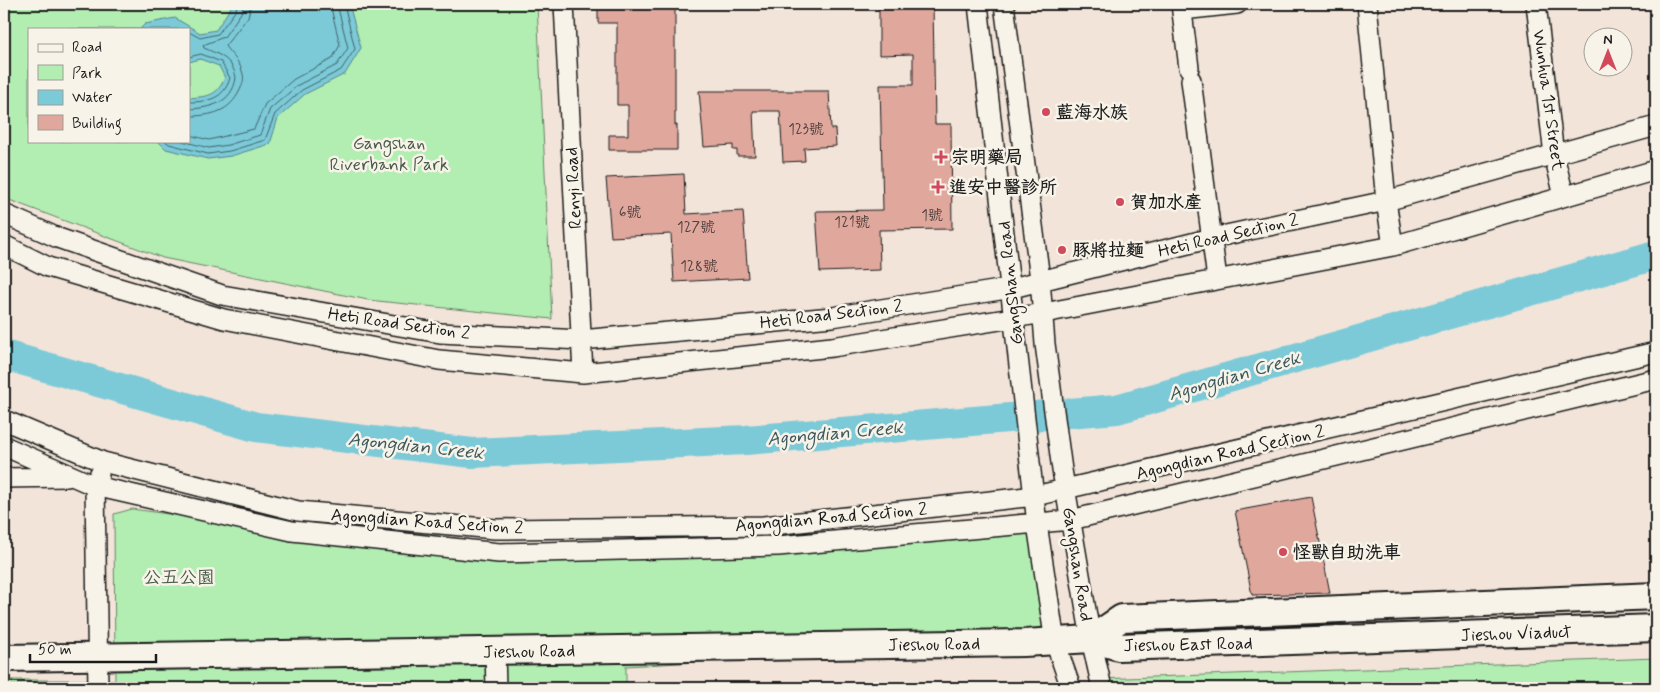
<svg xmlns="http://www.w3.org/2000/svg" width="1660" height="692" font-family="Mynerve,'LXGW WenKai TC',sans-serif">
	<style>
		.green { fill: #b2edb2; stroke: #678467; fill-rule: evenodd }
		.water { fill: #7bcad8; stroke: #55848d }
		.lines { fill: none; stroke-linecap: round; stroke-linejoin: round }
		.shore { stroke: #426267; stroke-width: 1 }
		.river { stroke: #7bcad8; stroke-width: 30 }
		.building { fill: #e0a79d; stroke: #1c1c1c }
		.minor-casing { stroke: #1c1c1c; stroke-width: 22 }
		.secondary-casing { stroke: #1c1c1c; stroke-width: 30 }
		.minor { stroke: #f7f3e8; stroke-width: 19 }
		.secondary { stroke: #f7f3e8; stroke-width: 26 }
		.poi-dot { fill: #d1495b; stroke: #f7f3e8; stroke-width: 2 }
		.labels { text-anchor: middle; stroke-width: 5; stroke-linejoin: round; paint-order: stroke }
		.number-label { font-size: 15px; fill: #4d3f3c }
		.street-label { font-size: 18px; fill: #1c1c1c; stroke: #f7f3e8 }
		.poi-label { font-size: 18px; font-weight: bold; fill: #1c1c1c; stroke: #f7f3e8; text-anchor: start }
		.park-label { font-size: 18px; fill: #495b49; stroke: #f7f3e8 }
		.water-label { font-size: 19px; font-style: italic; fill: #3d595e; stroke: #f7f3e8 }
	</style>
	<rect width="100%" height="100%" fill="#f2e4d9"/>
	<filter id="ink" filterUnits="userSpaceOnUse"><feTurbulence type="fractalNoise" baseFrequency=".02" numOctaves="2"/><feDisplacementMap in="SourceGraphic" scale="10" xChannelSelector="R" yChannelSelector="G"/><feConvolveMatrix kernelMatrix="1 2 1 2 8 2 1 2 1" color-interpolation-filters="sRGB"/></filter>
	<g filter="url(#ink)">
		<!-- green -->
		<path class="green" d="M4 4H537L552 319 368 300 163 258 4 198ZM29 29H189V141H29Z
			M132 509 292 531 499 553 1037 524 1055 642 626 666V688H4V680H115L114 514Z
			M1656 658V688H1103L1100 679Z"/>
		<!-- water -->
		<path class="water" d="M233 4H349L361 48 345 74 305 94 278 118 270 144 231 156 208 159 166 149 158 141H189V98C208 96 216 97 225 78L219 66 200 59 189 62V29H140L145 24 175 18 200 33 216 30Z"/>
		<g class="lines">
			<!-- shore -->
			<path class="shore" d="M189 32 200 38 218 34 236 10 237 4
				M189 57 201 54 221 62 230 78C224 99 208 102 189 102
				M189 109C211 108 232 103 236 78 233 59 220 55 204 48L203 45 224 37 241 13 244 4
				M189 116C211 116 230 112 240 90 243 84 245 78 242 71 239 60 231 55 225 46L248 17 251 4
				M189 135 209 140 254 129 265 104 294 79 332 59 340 45 330 4
				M165 141 169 144 208 154 230 151 265 140 275 114 302 90 341 70 355 49 344 4
				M182 141 209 148 228 145 260 135 270 109 298 85 337 65 348 48 337 4"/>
			<!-- river -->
			<path class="river" d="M4 355 256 427 472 453 746 440 1117 409 1656 255"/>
		</g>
		<!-- building -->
		<path class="building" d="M598 4H675V125H677V150H609V135H628V105H617V23H598Z
			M879 4H933L935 124H951L952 229 879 230 880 270 820 272 816 211 883 210 880 85H913V54L879 55Z
			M699 91H829L831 129H835L836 146 804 148 805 161 783 162 780 111H753L755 156H737V150H733V145L704 147Z
			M684 174 686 214 743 211 748 278 674 282 671 234 611 237 606 178Z
			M1311 497 1330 593 1252 595 1235 511Z"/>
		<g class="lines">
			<!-- minor casing -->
			<g class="minor-casing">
				<path id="minor" d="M564 4 583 373
					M978 4 1037 524 1055 642 1071 688
					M1004 4 1040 279 1045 344 1062 470 1091 639 1102 688
					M1181 4 1189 68
					M1367 4 1386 201 1393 246
					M1536 4 1554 155 1564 196
					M1182 10 1237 4
					M1191 80 1217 279
					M4 214 58 238 222 295 440 333 581 340 832 317 1012 288 1212 238 1386 201 1656 126
					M4 245 48 267 224 319 439 360 583 373 832 347 1044 313 1393 246 1656 170
					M4 420 103 462 298 511 495 529 764 526 1035 496 1656 352
					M4 446 95 486 292 531 499 553 778 546 1071 520 1656 379
					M4 478 67 477
					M495 651 496 688
					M98 688 95 486 99 475"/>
			</g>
			<!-- secondary casing -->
			<g class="secondary-casing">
				<path id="secondary" d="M1091 639 1122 618 1656 596
					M4 658 1024 643 1091 639 1119 647 1656 628"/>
			</g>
			<!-- minor -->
			<use href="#minor" class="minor"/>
			<!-- secondary -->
			<use href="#secondary" class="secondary"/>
		</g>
	</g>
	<!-- markers -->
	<g class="poi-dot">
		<circle cx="1046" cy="112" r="5"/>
		<path d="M938.5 149.5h5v5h5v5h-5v5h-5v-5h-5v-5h5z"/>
		<path d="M935.5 179.5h5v5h5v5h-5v5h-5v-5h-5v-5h5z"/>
		<circle cx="1120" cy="202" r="5"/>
		<circle cx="1062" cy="250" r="5"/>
		<circle cx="1283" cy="552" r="5"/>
	</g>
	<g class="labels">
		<!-- number labels -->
		<g class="number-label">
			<text x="806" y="134">123號</text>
			<text x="630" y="217">6號</text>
			<text x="932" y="220">1號</text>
			<text x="852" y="227">121號</text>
			<text x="696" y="232">127號</text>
			<text x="699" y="271">128號</text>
		</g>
		<!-- street labels -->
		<g class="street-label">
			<text transform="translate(1549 100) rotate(82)" y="6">Wunhua 1st Street</text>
			<text transform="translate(573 188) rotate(-93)" y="6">Renyi Road</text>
			<text transform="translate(1228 235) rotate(-13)" y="6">Heti Road Section 2</text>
			<text transform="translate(1010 283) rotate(-96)" y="6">GangShan Road</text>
			<text transform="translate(831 314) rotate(-7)" y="6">Heti Road Section 2</text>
			<text transform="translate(399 323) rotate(8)" y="6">Heti Road Section 2</text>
			<text transform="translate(1230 452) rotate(-13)" y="6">Agongdian Road Section 2</text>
			<text transform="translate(831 517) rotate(-5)" y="6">Agongdian Road Section 2</text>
			<text transform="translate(427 521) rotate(4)" y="6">Agongdian Road Section 2</text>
			<text transform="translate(1078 564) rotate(81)" y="6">Gangshan Road</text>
			<text transform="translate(1516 633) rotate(-2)" y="6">Jieshou Viaduct</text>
			<text transform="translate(934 644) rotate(-1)" y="6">Jieshou Road</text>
			<text transform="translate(1188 644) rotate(-1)" y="6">Jieshou East Road</text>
			<text transform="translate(529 651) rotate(-1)" y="6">Jieshou Road</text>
		</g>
		<!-- poi labels -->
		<g class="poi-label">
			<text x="1056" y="118">藍海水族</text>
			<text x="951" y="163">宗明藥局</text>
			<text x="949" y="193">進安中醫診所</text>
			<text x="1130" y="208">賀加水產</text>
			<text x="1072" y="256">豚將拉麵</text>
			<text x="1293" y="558">怪獸自助洗車</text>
		</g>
		<!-- park labels -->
		<g class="park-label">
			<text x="389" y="149">Gangshan<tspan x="389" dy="21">Riverbank Park</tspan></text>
			<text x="179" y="583">公五公園</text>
		</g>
		<!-- water labels -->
		<g class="water-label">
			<text transform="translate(1234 375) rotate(-16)" y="7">Agongdian Creek</text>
			<text transform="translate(835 432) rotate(-5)" y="7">Agongdian Creek</text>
			<text transform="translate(416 445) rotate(6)" y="7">Agongdian Creek</text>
		</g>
	</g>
	<!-- margin -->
	<rect width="1660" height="692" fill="none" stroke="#f7f3e8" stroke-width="20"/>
	<rect x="10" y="10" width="1640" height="672" fill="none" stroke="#1c1c1c" stroke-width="2" filter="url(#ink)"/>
	<!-- legend -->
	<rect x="28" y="28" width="162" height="115" fill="#f7f3e8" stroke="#9f9d96"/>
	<rect x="38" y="44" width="25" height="8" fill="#f7f3e8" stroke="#9f9d96"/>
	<text x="72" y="52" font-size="15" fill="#1c1c1c">Road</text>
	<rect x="38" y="65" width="25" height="15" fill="#b2edb2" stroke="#9f9d96"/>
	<text x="72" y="78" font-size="15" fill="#1c1c1c">Park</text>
	<rect x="38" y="90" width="25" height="15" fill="#7bcad8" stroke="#9f9d96"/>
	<text x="72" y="102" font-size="15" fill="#1c1c1c">Water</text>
	<rect x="38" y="115" width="25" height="15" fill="#e0a79d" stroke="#9f9d96"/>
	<text x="72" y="128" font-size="15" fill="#1c1c1c">Building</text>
	<!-- north arrow -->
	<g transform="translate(1608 52)"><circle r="24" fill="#f7f3e8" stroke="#9f9d96"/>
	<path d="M0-4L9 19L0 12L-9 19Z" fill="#d1495b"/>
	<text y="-8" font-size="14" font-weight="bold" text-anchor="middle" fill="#1c1c1c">N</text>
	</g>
	<!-- scale -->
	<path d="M30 654v8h126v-8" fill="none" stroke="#1c1c1c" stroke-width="2.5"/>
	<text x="38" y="654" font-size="15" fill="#1c1c1c" stroke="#f7f3e8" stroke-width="4" paint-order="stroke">50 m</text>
</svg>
